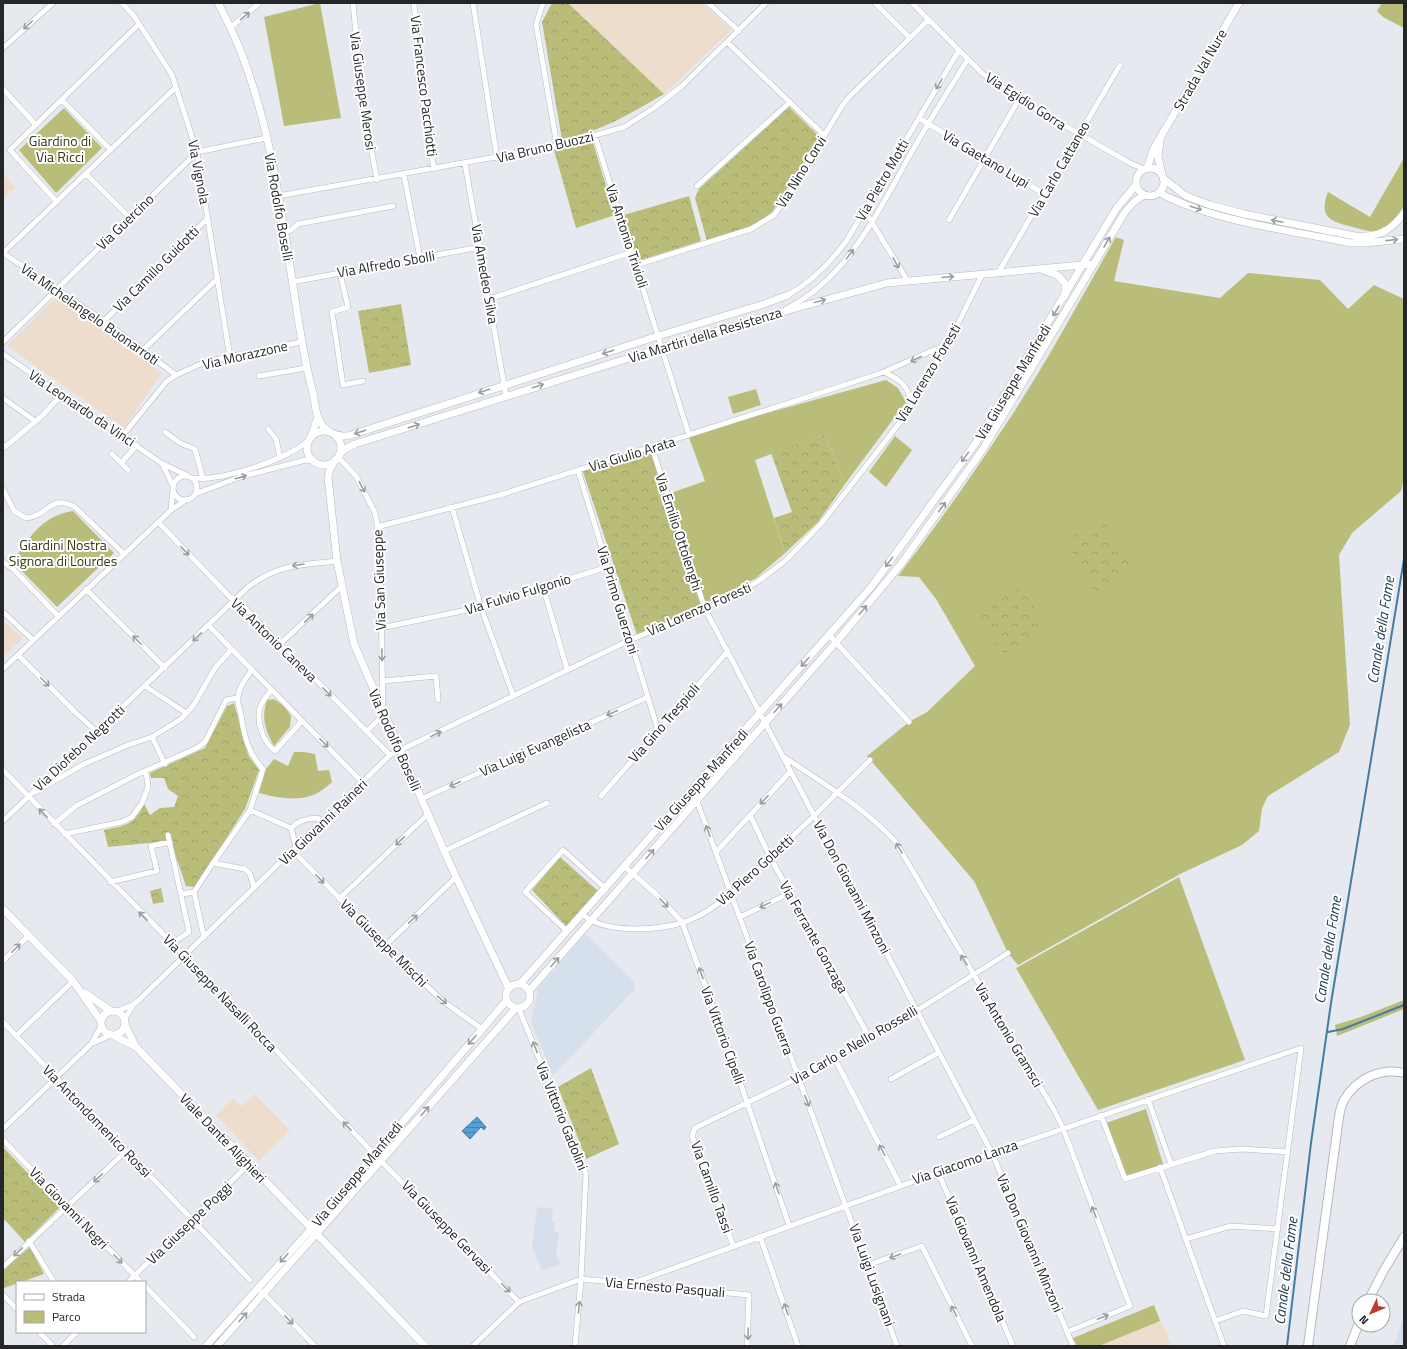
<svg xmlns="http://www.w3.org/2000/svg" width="1407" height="1349" font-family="'Titillium Web',sans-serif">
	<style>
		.built { fill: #d6dfec }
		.education { fill: #edc }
		.green { fill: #b9bd79 }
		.forest { fill: url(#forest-crowns) }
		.water { fill: url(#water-rules); stroke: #467ca2 }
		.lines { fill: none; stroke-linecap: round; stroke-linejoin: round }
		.stream { stroke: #467ca2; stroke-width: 2 }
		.minor-casing { stroke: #b5b9bf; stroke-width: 6 }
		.tertiary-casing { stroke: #b5b9bf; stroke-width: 8 }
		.secondary-casing { stroke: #b5b9bf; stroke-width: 8 }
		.primary-casing { stroke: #b5b9bf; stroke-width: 10 }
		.minor { stroke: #fff; stroke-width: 5 }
		.tertiary { stroke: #fff; stroke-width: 7 }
		.secondary { stroke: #fff; stroke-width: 7 }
		.primary { stroke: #fff; stroke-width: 8 }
		.oneway { stroke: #9c9d9e }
		.labels { text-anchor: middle; stroke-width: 4; stroke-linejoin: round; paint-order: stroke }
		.street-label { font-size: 14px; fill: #242628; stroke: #fff }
		.park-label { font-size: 14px; fill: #363712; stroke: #fff }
		.water-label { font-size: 15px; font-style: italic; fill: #1a3b52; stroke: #fff }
	</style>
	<defs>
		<pattern id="forest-crowns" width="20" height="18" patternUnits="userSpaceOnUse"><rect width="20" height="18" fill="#b9bd79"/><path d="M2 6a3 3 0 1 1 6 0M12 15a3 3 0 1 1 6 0" fill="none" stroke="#9fa269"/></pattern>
		<pattern id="water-rules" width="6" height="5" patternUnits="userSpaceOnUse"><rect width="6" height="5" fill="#54a1d7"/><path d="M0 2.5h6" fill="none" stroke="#4583ae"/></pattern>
	</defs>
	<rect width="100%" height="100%" fill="#e6eaf0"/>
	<!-- built -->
	<path class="built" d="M585 934 633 980 635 989 553 1076 531 1021 538 989Z
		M537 1207 553 1209 552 1222 555 1223 554 1232 559 1233 556 1255 560 1264 542 1271 532 1247Z
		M1404 1315V1346H1394Z"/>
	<!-- education -->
	<path class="education" d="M568 3H702L732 30 664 94Z
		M3 173 15 187 3 200Z
		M56 297 162 373 124 428 7 346Z
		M3 621 23 638 3 657Z
		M255 1094 290 1131 259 1161 216 1115 233 1098 241 1106Z
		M1154 1305 1172 1346H1077L1073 1338Z"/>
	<!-- green -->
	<path class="green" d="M320 3 341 118 284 126 264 17Z
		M1382 3H1404V28L1383 17 1377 11Z
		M64 108 102 148 56 193 19 150Z
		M1404 158V206C1398 214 1392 225 1383 229 1374 234 1365 230 1356 228 1334 222 1317 220 1328 192L1370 217Z
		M1116 237 1124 240 1114 281 1220 298 1248 273 1320 280 1348 309 1374 285 1404 299V479L1401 491 1352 533 1339 555 1350 725 1339 752 1268 796 1262 808 1259 831 1242 845 1182 873 1018 965 1008 953 974 881 867 756 909 722 927 712 975 666 936 599 919 577 898 576C934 529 968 482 1000 433 1043 370 1078 303 1116 237Z
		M886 380 898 388 906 402 845 484 825 434 755 460 785 553 756 578 704 604 668 494 705 481 688 435Z
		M756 389 761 405 733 414 728 397Z
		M895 436 912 450 886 487 869 472Z
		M73 511 114 553 57 607 13 562C29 537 42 516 73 511Z
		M274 699 284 706 291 716 290 727 274 746C265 730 261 718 267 700Z
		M294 752H304L315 754 318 771 329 770 332 782C310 804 287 800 259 793L266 769 274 759 288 766Z
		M1179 877 1245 1060 1098 1110 1016 968Z
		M1404 1000V1009L1337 1036 1335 1025 1361 1017Z
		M1146 1109 1163 1164 1126 1177 1106 1123Z
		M1154 1305 1160 1321 1099 1346H1077L1073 1338Z"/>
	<!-- forest -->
	<path class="forest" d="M552 3H568L664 94C632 113 599 132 562 140L542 22Z
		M789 107 820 137 772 212 753 226 707 241 695 198 699 189Z
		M592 140 615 215 576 228 554 150Z
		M689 196 701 241 638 261 624 215Z
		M401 304 411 365 369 373 358 311Z
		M825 434 845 484 818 522 785 553 774 518 792 512 771 453Z
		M650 447 704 604 637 635 582 469Z
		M1102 518 1133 571 1096 594 1065 540Z
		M1020 587 1047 625 1004 654 978 615Z
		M234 703 248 755 259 770 245 809 195 887 186 886 169 836V841L108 847 104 830C124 826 135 825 144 804L150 815 160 808 174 807 178 796 168 789 164 778H151L150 773 205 748 227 706Z
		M560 857 598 891 566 926 532 890Z
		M161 888 164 902 153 904 150 891Z
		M591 1068 619 1144 586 1159 558 1087Z
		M3 1147 60 1207 25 1242 3 1218Z
		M30 1247 44 1274 4 1288 3 1270Z"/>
	<!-- water -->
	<path class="water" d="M477 1117 486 1127 484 1130 481 1127 470 1139 462 1131Z"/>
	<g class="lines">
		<!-- stream -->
		<path class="stream" d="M1328 1032 1343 1029 1404 1005
			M1287 1346 1311 1143 1331 1003 1404 559"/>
		<!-- minor casing -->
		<g class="minor-casing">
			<path id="minor" d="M122 3 134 16 172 75 197 152 230 358
				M353 3 363 104 377 180
				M414 3 422 98 434 169
				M473 3 497 158
				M543 3 536 24 557 146
				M708 3 739 31
				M875 3 910 38 928 20
				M912 3 983 74 1019 99 1128 162 1144 169
				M230 28 259 3
				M727 42 824 135
				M3 48 53 3
				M3 89 36 125
				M62 100 111 150
				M919 118 1044 194
				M595 136 689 435
				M465 164 506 396
				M86 174 129 217
				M404 175 420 258
				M697 186 790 102
				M278 196 557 146 624 127 654 108 683 85 766 3
				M57 202 10 150 139 24
				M865 211 907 280
				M949 220 1019 99
				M284 232 291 230 298 224 393 206
				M3 253 176 87
				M3 253 104 321 176 375
				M636 265 751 229 774 215 790 193 842 106 849 97 910 38
				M340 273 348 307 332 312 343 385 363 381
				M998 273 1120 65
				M292 282 480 247
				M788 295C813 281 831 262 847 240L959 50
				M489 299 632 252
				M786 309C848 278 877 213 910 155 928 123 948 91 968 59
				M104 321 208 218
				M3 342 197 152 266 138
				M143 350 218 278
				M3 354 161 463 186 475
				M884 372C901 380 908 385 912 405
				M259 376 306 368
				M3 398 35 421
				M268 429 276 439 280 458
				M165 432 180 443 195 449 203 479
				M123 435 166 382 176 375 205 362 301 342
				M3 445 5 447 43 415 62 394
				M652 448 705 609 992 1153 1073 1346
				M112 454 128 470
				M338 457 356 476 375 513 380 538 383 715 367 731
				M121 463 137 445
				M162 463 173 486
				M578 470 658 730
				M173 488a12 12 0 1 1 24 0a12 12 0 1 1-24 0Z
				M193 478C223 481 286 460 309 440
				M3 489 14 511 26 518C47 517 51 493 75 507L124 554
				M195 494 240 477 306 460 313 461
				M452 507 481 607 513 695
				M171 510 173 491
				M159 523 230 597 240 603 390 755
				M377 527 500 495 811 396 884 372 947 344
				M3 562 13 569 58 616
				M543 587 567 669
				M86 589 165 668
				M3 612 33 640
				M209 626 363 783
				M381 628 481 607 607 567
				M829 635 909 722
				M280 644 342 586
				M18 655 75 712 97 732
				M3 669 171 510 186 500
				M383 681 436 676 438 700
				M145 686 186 713
				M271 689C268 695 264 699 261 705 255 720 263 742 275 751L302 721
				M152 737 165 764
				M784 757C823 783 863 807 895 841L1054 1110 1063 1128 1130 1306 1067 1332
				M3 770 256 1029 374 1154 519 1302
				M35 792 84 764 128 745 152 737 181 719 193 706 215 668 232 649
				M690 793 697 801 897 1346
				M601 796 728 651
				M421 799 648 697
				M250 810 291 828 296 848
				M750 815 770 857 869 1037
				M3 821 248 587C278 564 301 565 337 561
				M54 824 76 806 138 774 197 748 205 742 226 700 237 698
				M291 828C301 819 312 816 325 820
				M64 834 122 822 132 817 142 803 148 787 146 771
				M168 835 189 932 171 944
				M293 851 416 976 444 1002 482 1029
				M444 851 547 803
				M716 852 790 772
				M213 863 250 810 263 769C248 753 244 736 241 715 240 710 237 703 238 697 239 687 246 678 252 670
				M625 867 657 895 682 922 738 1076 789 1225
				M110 882 157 871 151 846 170 842
				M182 894 194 892
				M339 899 428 814
				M582 914C605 935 665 931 692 919 707 913 719 903 731 894L814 816 870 760
				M740 917 790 893
				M567 931 525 892 563 850 606 889
				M204 937 194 892 213 863 245 869 250 874 254 887
				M385 946 456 877
				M3 961 29 935
				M519 1009 586 1174 581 1279 575 1346
				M115 1012 134 1004 139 1000 390 755 630 640 705 609 757 582 785 561 821 524 908 412 948 344 983 273
				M124 1020 134 1004
				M3 1022 250 1280
				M16 1036 73 981
				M93 1043 111 1035
				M834 1057 900 1185
				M891 1079 938 1053
				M1148 1099 1171 1164
				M1101 1115 1125 1179 1215 1151 1242 1149 1288 1152
				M3 1129 92 1043 101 1026
				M939 1137 974 1120
				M3 1140 141 1282
				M1160 1167 1224 1346
				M938 1172 1013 1346
				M760 1236 798 1346
				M1186 1239 1231 1226 1278 1229
				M29 1241 54 1282
				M733 1245 692 1136 695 1128 798 1078 916 1011 1008 953
				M868 1265 922 1246 972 1346
				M3 1267 126 1151
				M128 1282 249 1164
				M630 1284 992 1153 1301 1048 1266 1316 1243 1311 1215 1321
				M145 1286 194 1337
				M262 1292 315 1346
				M3 1295 17 1309
				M39 1332 53 1346
				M63 1346 77 1332
				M473 1346 519 1302 581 1279 749 1295 747 1346"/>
		</g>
		<!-- tertiary casing -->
		<g class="tertiary-casing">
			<path id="tertiary" d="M218 3C266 90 279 195 294 292 299 326 304 360 313 393 315 401 315 410 318 417 323 431 337 439 351 435L658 336 764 304 788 295
				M1043 270 1057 275 1065 283V296
				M307 448a17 17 0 1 1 34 0a17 17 0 1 1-34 0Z
				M311 437 318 417
				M339 455 345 449 355 444 674 344 778 313 887 283 1093 264
				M336 459 330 469 328 477 337 561 354 644 449 862 509 989"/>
		</g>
		<!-- secondary casing -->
		<g class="secondary-casing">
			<path id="secondary" d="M1160 140 1158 157 1162 174
				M1136 182a14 14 0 1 1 28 0a14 14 0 1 1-28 0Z
				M1147 168 1154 148 1239 3
				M1164 179 1186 196 1210 205 1244 214 1355 236C1377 238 1391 231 1404 213
				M1160 193C1211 221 1293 231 1351 243H1365L1404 239
				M3 909 73 981 101 1021
				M520 984 872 586 975 444 1116 209 1136 185
				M506 996a12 12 0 1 1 24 0a12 12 0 1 1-24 0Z
				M529 991 838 640 901 564 983 449 1125 212 1134 202 1144 195
				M85 993 111 1011
				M101 1023a12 12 0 1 1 24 0a12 12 0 1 1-24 0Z
				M125 1025 136 1047 425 1346
				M114 1036 136 1047
				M206 1346 311 1229 507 1000
				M217 1346 516 1008"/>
		</g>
		<!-- primary casing -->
		<g class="primary-casing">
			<path id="primary" d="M1368 1301 1384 1270 1404 1237
				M1308 1346 1338 1124C1339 1116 1340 1107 1344 1100 1356 1079 1381 1067 1404 1073
				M1350 1346 1359 1323"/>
		</g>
		<!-- minor -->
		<use href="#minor" class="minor"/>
		<!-- tertiary -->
		<use href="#tertiary" class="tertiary"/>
		<!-- secondary -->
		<use href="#secondary" class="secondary"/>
		<!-- primary -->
		<use href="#primary" class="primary"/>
	</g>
	<!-- one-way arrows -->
	<defs><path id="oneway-shaft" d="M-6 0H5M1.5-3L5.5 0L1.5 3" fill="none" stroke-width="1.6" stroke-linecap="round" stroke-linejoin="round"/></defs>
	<g class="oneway">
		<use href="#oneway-shaft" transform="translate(245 16) rotate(-41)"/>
		<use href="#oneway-shaft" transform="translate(28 25) rotate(138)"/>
		<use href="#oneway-shaft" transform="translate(939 84) rotate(121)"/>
		<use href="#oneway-shaft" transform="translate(1196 208) rotate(18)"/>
		<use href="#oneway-shaft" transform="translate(1277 221) rotate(-168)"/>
		<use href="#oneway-shaft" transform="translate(1392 240) rotate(-6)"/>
		<use href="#oneway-shaft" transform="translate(1107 242) rotate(-59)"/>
		<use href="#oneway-shaft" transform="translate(850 254) rotate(-54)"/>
		<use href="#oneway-shaft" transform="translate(896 263) rotate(60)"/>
		<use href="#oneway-shaft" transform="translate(948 277) rotate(-5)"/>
		<use href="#oneway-shaft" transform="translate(820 301) rotate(-15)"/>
		<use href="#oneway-shaft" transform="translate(1056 311) rotate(121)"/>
		<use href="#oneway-shaft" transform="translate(608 352) rotate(162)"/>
		<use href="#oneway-shaft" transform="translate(916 359) rotate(156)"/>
		<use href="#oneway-shaft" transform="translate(538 386) rotate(-18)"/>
		<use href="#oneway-shaft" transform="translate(484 391) rotate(162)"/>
		<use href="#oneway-shaft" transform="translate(414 426) rotate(-18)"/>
		<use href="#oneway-shaft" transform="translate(360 432) rotate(162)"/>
		<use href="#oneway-shaft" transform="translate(965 457) rotate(126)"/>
		<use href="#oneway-shaft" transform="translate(241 477) rotate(-16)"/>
		<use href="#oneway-shaft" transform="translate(362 487) rotate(62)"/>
		<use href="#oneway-shaft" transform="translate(942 507) rotate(-54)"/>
		<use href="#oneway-shaft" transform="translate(185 551) rotate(46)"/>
		<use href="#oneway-shaft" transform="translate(889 562) rotate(126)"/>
		<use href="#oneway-shaft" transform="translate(298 565) rotate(171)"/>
		<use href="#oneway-shaft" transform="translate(863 610) rotate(-50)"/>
		<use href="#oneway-shaft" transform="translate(309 618) rotate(-44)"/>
		<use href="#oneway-shaft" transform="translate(197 637) rotate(136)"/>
		<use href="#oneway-shaft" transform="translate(137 640) rotate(-135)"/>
		<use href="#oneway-shaft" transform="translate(382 655) rotate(88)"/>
		<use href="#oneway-shaft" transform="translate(805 662) rotate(131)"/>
		<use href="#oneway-shaft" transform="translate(45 682) rotate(45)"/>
		<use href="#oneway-shaft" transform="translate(327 692) rotate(45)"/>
		<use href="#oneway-shaft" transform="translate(778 708) rotate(-48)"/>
		<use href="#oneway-shaft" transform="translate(612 713) rotate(156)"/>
		<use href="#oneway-shaft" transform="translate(436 734) rotate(-26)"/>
		<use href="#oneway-shaft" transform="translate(324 743) rotate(45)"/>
		<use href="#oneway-shaft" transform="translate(455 784) rotate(156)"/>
		<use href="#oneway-shaft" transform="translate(764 800) rotate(133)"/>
		<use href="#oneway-shaft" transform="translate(43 813) rotate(-134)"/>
		<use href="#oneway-shaft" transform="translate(708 831) rotate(-110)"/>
		<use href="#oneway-shaft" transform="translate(400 841) rotate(136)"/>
		<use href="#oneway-shaft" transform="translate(899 848) rotate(-120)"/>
		<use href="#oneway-shaft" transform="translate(650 854) rotate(-49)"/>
		<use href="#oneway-shaft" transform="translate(320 879) rotate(46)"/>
		<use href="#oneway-shaft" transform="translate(664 903) rotate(46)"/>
		<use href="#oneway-shaft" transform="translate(765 905) rotate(154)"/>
		<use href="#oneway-shaft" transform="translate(143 916) rotate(-134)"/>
		<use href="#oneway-shaft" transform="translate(413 919) rotate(-44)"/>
		<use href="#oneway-shaft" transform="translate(16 948) rotate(-45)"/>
		<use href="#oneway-shaft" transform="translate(964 960) rotate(-120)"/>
		<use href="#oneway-shaft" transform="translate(555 962) rotate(-49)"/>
		<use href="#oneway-shaft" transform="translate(701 973) rotate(-110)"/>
		<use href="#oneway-shaft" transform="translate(442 1000) rotate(40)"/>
		<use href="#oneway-shaft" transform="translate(472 1040) rotate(131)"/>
		<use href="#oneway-shaft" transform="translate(535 1047) rotate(-111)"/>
		<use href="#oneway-shaft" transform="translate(807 1101) rotate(69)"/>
		<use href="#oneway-shaft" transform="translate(425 1111) rotate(-48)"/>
		<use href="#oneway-shaft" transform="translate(347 1126) rotate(-133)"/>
		<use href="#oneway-shaft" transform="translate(882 1150) rotate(-117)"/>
		<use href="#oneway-shaft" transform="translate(98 1178) rotate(137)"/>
		<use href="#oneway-shaft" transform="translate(777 1188) rotate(-109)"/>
		<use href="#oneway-shaft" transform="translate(1094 1212) rotate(-111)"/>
		<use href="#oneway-shaft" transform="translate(18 1252) rotate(136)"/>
		<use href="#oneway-shaft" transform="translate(895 1256) rotate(160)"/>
		<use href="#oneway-shaft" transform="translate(284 1258) rotate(132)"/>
		<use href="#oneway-shaft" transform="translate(118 1259) rotate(45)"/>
		<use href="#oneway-shaft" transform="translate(506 1288) rotate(46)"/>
		<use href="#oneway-shaft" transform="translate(579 1307) rotate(-85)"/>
		<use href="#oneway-shaft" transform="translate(786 1309) rotate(-109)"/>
		<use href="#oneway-shaft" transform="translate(954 1311) rotate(-117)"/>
		<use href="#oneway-shaft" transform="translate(243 1317) rotate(-48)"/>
		<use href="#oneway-shaft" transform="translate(1103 1317) rotate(-23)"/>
		<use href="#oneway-shaft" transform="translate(289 1320) rotate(46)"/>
		<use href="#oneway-shaft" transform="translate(748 1334) rotate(92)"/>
	</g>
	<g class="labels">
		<!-- street labels -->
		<g class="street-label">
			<text transform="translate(1200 70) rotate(-60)" y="5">Strada Val Nure</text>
			<text transform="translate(424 86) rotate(83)" y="5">Via Francesco Pacchiotti</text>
			<text transform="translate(363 91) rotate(82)" y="5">Via Giuseppe Merosi</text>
			<text transform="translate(1026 101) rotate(33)" y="5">Via Egidio Gorra</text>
			<text transform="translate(545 147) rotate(-13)" y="5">Via Bruno Buozzi</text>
			<text transform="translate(986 159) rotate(31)" y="5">Via Gaetano Lupi</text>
			<text transform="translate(1059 169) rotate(-60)" y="5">Via Carlo Cattaneo</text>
			<text transform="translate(199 172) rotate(79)" y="5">Via Vignola</text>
			<text transform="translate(801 172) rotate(-58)" y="5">Via Nino Corvi</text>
			<text transform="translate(882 180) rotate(-60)" y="5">Via Pietro Motti</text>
			<text transform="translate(279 207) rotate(80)" y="5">Via Rodolfo Boselli</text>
			<text transform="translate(125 222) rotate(-44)" y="5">Via Guercino</text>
			<text transform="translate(627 236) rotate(72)" y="5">Via Antonio Trivioli</text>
			<text transform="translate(386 264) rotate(-10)" y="5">Via Alfredo Sbolli</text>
			<text transform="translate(156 269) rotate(-45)" y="5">Via Camillo Guidotti</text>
			<text transform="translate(485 274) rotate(80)" y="5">Via Amedeo Silva</text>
			<text transform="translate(90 314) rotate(35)" y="5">Via Michelangelo Buonarroti</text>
			<text transform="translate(705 335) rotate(-17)" y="5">Via Martiri della Resistenza</text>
			<text transform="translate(245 355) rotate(-13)" y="5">Via Morazzone</text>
			<text transform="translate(928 373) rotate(-59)" y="5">Via Lorenzo Foresti</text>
			<text transform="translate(1013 382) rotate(-59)" y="5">Via Giuseppe Manfredi</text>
			<text transform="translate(82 408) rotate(34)" y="5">Via Leonardo da Vinci</text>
			<text transform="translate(632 454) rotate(-17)" y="5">Via Giulio Arata</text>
			<text transform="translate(679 532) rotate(72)" y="5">Via Emilio Ottolenghi</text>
			<text transform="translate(379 580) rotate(-92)" y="5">Via San Giuseppe</text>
			<text transform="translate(518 594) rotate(-17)" y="5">Via Fulvio Fulgonio</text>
			<text transform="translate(618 600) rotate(73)" y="5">Via Primo Guerzoni</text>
			<text transform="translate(699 609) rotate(-24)" y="5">Via Lorenzo Foresti</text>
			<text transform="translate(274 640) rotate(44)" y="5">Via Antonio Caneva</text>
			<text transform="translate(664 723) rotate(-49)" y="5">Via Gino Trespioli</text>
			<text transform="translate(395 740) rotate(66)" y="5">Via Rodolfo Boselli</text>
			<text transform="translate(79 748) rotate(-43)" y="5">Via Diofebo Negrotti</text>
			<text transform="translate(535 748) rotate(-24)" y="5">Via Luigi Evangelista</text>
			<text transform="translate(701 780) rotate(-48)" y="5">Via Giuseppe Manfredi</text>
			<text transform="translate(323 822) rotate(-44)" y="5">Via Giovanni Raineri</text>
			<text transform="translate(755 870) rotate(-42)" y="5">Via Piero Gobetti</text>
			<text transform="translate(852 887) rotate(62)" y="5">Via Don Giovanni Minzoni</text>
			<text transform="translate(814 937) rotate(61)" y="5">Via Ferrante Gonzaga</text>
			<text transform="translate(384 943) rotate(45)" y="5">Via Giuseppe Mischi</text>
			<text transform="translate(220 993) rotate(46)" y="5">Via Giuseppe Nasalli Rocca</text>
			<text transform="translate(769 998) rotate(70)" y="5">Via Carolippo Guerra</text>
			<text transform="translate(723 1035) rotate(70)" y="5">Via Vittorio Cipelli</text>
			<text transform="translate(1009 1035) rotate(59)" y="5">Via Antonio Gramsci</text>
			<text transform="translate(854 1045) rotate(-30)" y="5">Via Carlo e Nello Rosselli</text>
			<text transform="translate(562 1116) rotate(68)" y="5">Via Vittorio Gadolini</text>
			<text transform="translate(97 1121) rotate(46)" y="5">Via Antondomenico Rossi</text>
			<text transform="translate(223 1138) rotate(46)" y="5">Viale Dante Alighieri</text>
			<text transform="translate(965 1162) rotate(-19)" y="5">Via Giacomo Lanza</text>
			<text transform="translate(357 1174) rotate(-50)" y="5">Via Giuseppe Manfredi</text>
			<text transform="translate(712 1187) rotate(70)" y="5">Via Camillo Tassi</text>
			<text transform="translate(69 1208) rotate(46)" y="5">Via Giovanni Negri</text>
			<text transform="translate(189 1223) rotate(-44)" y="5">Via Giuseppe Poggi</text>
			<text transform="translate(447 1227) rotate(46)" y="5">Via Giuseppe Gervasi</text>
			<text transform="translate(1030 1243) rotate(67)" y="5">Via Don Giovanni Minzoni</text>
			<text transform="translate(976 1259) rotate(67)" y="5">Via Giovanni Amendola</text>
			<text transform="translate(872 1275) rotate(70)" y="5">Via Luigi Lusignani</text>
			<text transform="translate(665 1287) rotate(5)" y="5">Via Ernesto Pasquali</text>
		</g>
		<!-- park labels -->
		<g class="park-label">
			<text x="60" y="146">Giardino di<tspan x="60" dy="16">Via Ricci</tspan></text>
			<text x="63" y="550">Giardini Nostra<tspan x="63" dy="16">Signora di Lourdes</tspan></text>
		</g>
		<!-- water labels -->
		<g class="water-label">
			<text transform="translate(1381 630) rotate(-81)" y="5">Canale della Fame</text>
			<text transform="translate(1328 950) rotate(-81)" y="5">Canale della Fame</text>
			<text transform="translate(1286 1271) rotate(-83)" y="5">Canale della Fame</text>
		</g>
	</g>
	<!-- border -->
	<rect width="1407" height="1349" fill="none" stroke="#242628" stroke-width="8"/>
	<!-- legend -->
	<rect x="16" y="1281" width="130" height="52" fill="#ffffff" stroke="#a7a8a9"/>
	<rect x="24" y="1294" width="20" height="6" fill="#ffffff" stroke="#a7a8a9"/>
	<text x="52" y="1301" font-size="12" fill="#242628">Strada</text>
	<rect x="24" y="1311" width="20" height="12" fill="#b9bd79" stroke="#a7a8a9"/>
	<text x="52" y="1321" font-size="12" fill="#242628">Parco</text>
	<!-- north arrow -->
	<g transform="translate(1371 1313) rotate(226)"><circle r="19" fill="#ffffff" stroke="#a7a8a9"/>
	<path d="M0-3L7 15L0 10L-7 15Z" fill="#c4372b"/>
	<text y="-6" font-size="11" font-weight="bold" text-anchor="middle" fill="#242628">N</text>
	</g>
</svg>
